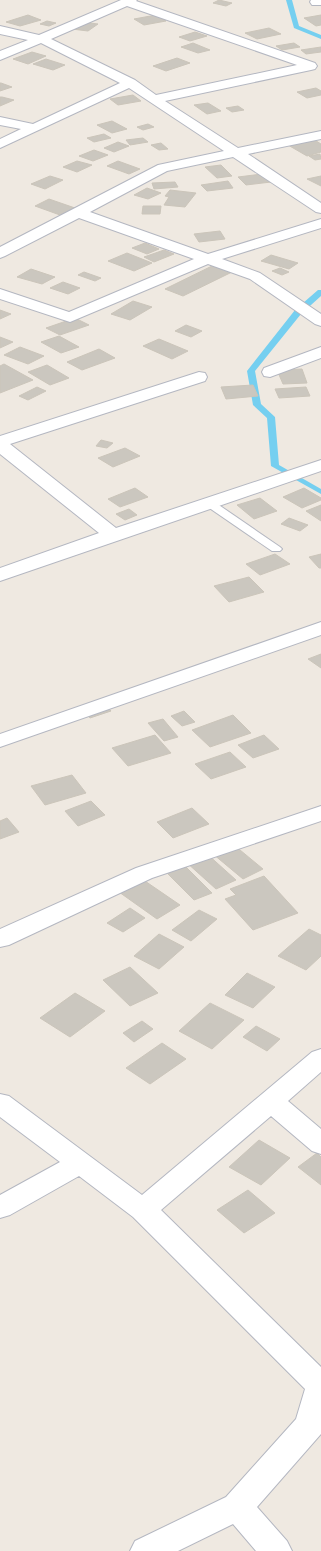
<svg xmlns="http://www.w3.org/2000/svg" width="321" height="1551" font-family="'PT Sans',sans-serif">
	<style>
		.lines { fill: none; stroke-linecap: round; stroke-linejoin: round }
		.stream { fill: #75cff0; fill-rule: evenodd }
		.building { fill: #cbc7bf; stroke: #cbc5ba }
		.service-casing { stroke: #b4b7c1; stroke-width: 2 }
		.minor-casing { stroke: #b4b7c1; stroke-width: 2 }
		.service { fill: #fff; fill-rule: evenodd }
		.minor { fill: #fff; fill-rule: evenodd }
	</style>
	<rect width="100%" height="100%" fill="#efe9e1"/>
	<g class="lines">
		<!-- stream -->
		<path class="stream" d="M286 0H292L299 26 321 35V39L294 28Z
			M318 290H321V296L301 314 255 371 261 404 275 417 279 465 321 489V494L271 466 267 418 253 405 247 371 295 310Z"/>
	</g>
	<!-- building -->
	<path class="building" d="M219 0 232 3 226 6 213 3Z
		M28 15 41 20 20 26 6 22Z
		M156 15 166 21 144 25 134 19Z
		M321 15V25L316 26 304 18Z
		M47 21 56 23 49 26 40 24Z
		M82 22 98 24 88 31 72 29Z
		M269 28 281 34 257 39 245 33Z
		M195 32 207 36 190 41 179 37Z
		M193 43 210 50 198 53 181 47Z
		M294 43 300 47 282 50 276 46Z
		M321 47V52L306 54 301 50Z
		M32 52 46 56 28 64 13 59Z
		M177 58 190 63 166 71 153 66Z
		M46 59 65 65 53 70 33 64Z
		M0 83H1L12 87 0 91Z
		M316 88 321 91V95L307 98 297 92Z
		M133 95 141 101 118 105 110 99Z
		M0 97H2L14 100 0 106Z
		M208 103 221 111 207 114 194 105Z
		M238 106 244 110 232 112 226 108Z
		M112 121 127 129 112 133 97 125Z
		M148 124 154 127 143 130 137 127Z
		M104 134 111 138 94 142 87 138Z
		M143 138 148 142 130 145 126 140Z
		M313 139 321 144V152L307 156 288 145Z
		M118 142 129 146 114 152 104 148Z
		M161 143 168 149 159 150 151 145Z
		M94 150 108 155 93 161 79 156Z
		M320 154 321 159 315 160 309 156Z
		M77 161 92 165 77 172 63 167Z
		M118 161 140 169 129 174 107 166Z
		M221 165 232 176 217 178 205 167Z
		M262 174 271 182 246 185 238 177Z
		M50 176 63 180 45 189 31 184Z
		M321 176V186L307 179Z
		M228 181 233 188 207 191 201 185Z
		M175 182 178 187 154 189 152 183Z
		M147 188 161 193 148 199 134 195Z
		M170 190 196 193 185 207 164 205 169 197 165 196Z
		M49 199 75 208 60 215 35 206Z
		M143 206H161L160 214H142Z
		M220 231 225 239 199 242 194 234Z
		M145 243 159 249 147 254 132 248Z
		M164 250 174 254 154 262 144 257Z
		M127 253 152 263 134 271 108 261Z
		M271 255 298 263 289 269 261 261Z
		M214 265 232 272 183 296 165 289Z
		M280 268 289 272 282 275 272 271Z
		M31 269 55 277 42 284 17 277Z
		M84 272 101 278 95 281 78 275Z
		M63 282 80 288 68 294 50 288Z
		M133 301 152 307 130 320 111 314Z
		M0 310 11 314 0 319Z
		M75 318 89 325 60 335 46 328Z
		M186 325 202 331 191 337 175 331Z
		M59 336 79 347 61 353 41 342Z
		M0 337 13 342 0 348Z
		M159 339 188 351 172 359 143 346Z
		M20 347 44 356 28 364 4 355Z
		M99 349 115 358 82 370 67 362Z
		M4 364 33 380 0 393V366Z
		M47 365 69 378 50 385 28 372Z
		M302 369 307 383 283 384 277 370Z
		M253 385 258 396 226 399 221 387Z
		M37 387 46 391 28 400 19 396Z
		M306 387 310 396 279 398 275 389Z
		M101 440 113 443 107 448 96 446Z
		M125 448 140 456 113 467 98 458Z
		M135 488 148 497 120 507 108 499Z
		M304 488 321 498V500L302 508 283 497Z
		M260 498 277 511 254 519 237 505Z
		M321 505V521L306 511Z
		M129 509 137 515 125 520 116 514Z
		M289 518 308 525 300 531 281 524Z
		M275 554 290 564 260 575 246 564Z
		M321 554V568H319L309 557Z
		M249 577 264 592 229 602 214 586Z
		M321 654V668L308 659Z
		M103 702 111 711 90 718 82 709Z
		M184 711 195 722 182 726 171 716Z
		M233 715 251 733 210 747 192 730Z
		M163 719 178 737 164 741 148 723Z
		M155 735 171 753 128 766 112 748Z
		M264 735 279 749 253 758 238 745Z
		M230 752 246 767 211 779 195 764Z
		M72 775 86 793 45 805 31 786Z
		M91 801 105 815 78 826 65 811Z
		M192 808 209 824 173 838 157 822Z
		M7 818 19 832 0 839V821Z
		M234 845 263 869 243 879 213 854Z
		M206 853 236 880 216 889 186 862Z
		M181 862 212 893 194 900 163 869Z
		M264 876 298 913 253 930 225 899 236 895 230 889Z
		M142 879 180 905 157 919 119 892Z
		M130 908 145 918 123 932 107 923Z
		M199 910 217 919 191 941 172 930Z
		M309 929 321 935V956L306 970 278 956Z
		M159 934 184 947 159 969 134 956Z
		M130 967 158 993 130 1006 103 980Z
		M247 973 275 987 253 1008 225 995Z
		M75 993 105 1011 70 1037 40 1018Z
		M210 1003 244 1020 212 1049 179 1031Z
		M142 1021 153 1029 134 1042 123 1033Z
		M256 1026 280 1039 267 1051 243 1037Z
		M162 1043 186 1059 150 1084 126 1068Z
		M259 1140 290 1158 261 1185 229 1167Z
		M317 1153 321 1157V1185L298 1167Z
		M248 1190 275 1213 244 1233 217 1210Z"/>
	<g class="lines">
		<!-- service casing -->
		<g class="service-casing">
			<path id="service" d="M209 500 213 501 280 547 282 549 280 551H272L205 505 204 503Z"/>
		</g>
		<!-- minor casing -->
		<g class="minor-casing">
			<path id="minor" d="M121 0H137L136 1 315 63 317 66 315 69 311 70 165 101 238 148 321 131V139L248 154 321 203V213L316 212 233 157 167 171 90 212 208 254 321 219V228L222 259 260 273 321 314V326L315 324 250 279 208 264 70 322 0 299V289L69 312 194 259 79 218 5 256 0 258V247L158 165 224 151 129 88 0 148V139L21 129 0 125V117L33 124 120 83 41 43 0 60V51L28 40 0 34V26L39 35ZM127 6 297 65 156 95 135 80 51 39Z
				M311 0H321V5H312L310 2Z
				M321 347V358L270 377 264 376 262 372 264 368Z
				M199 372 205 373 207 377 205 381 10 444 116 528 321 460V471L0 581V568L99 533 0 454V436Z
				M321 622V635L0 747V734Z
				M321 806V821L152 878 9 945 0 947V929L136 868Z
				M321 1049V1072L288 1101 321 1129V1154L312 1151 271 1116 161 1210 321 1367V1434L257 1507 287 1541 292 1551H256L233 1524 178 1551H130L135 1541 226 1497 296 1419 305 1389 133 1217 79 1176 10 1215 0 1218V1195L60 1162 0 1117V1094L9 1096 142 1195 312 1052Z"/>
		</g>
		<!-- service -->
		<use href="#service" class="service"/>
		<!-- minor -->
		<use href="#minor" class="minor"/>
	</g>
</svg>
